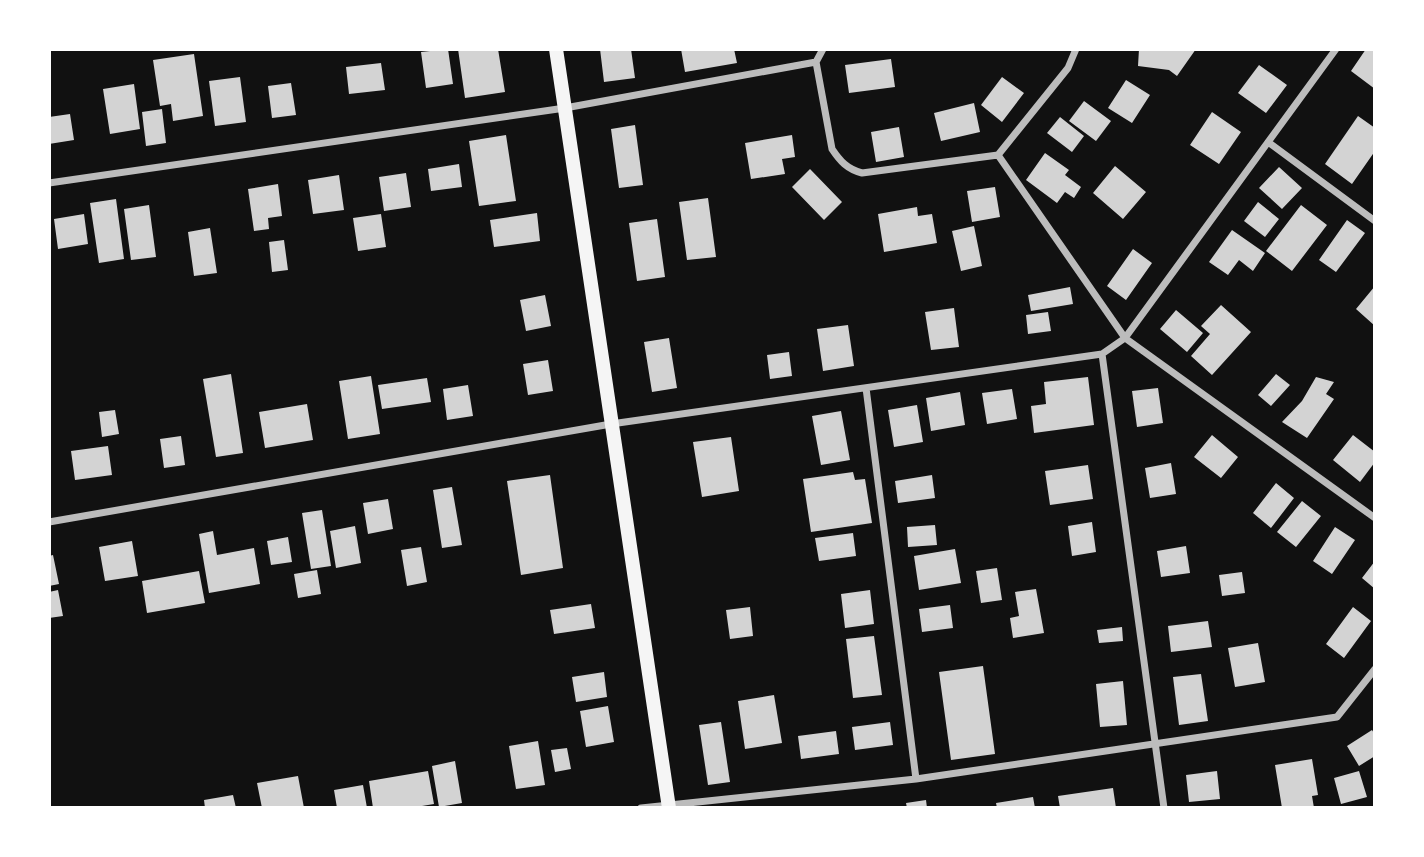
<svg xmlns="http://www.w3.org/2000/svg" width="1424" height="857" font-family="'Crimson Pro',serif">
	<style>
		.building { fill: #d3d3d3 }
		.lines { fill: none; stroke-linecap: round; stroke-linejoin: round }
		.minor { stroke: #bcbcbc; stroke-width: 7 }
		.secondary { stroke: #f5f5f5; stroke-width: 14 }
	</style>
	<rect width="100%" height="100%" fill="#111"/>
	<!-- building -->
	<path class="building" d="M448 49 453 84 426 88 421 52Z
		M458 49H498L505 92 465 98Z
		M600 49H631L635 78 604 82Z
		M681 49H734L737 63 685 72Z
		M1139 49H1196L1177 76 1169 70 1138 66Z
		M1366 49H1375V89L1351 71Z
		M194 54 203 116 173 121 171 104 160 106 153 60Z
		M891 59 895 87 849 93 845 65Z
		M381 63 385 90 349 94 346 67Z
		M1259 65 1287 85 1266 113 1238 93Z
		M240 77 246 122 215 126 209 81Z
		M1002 77 1024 93 1002 122 981 105Z
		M1126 80 1150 95 1132 123 1108 108Z
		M291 83 296 115 272 118 268 86Z
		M134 84 140 129 110 134 103 89Z
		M1084 101 1111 121 1096 141 1069 121Z
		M974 103 980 132 941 141 934 113Z
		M162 109 166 143 146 146 142 112Z
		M1212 112 1241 132 1219 164 1190 145Z
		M70 114 74 140 49 144V117Z
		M1358 116 1375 128V151L1352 184 1325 164Z
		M1060 117 1084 136 1072 152 1047 133Z
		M635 125 643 185 619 188 611 129Z
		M899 127 904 157 876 162 871 132Z
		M506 135 516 201 479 206 469 141Z
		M792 135 795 157 782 159 785 174 751 179 745 143Z
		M1045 153 1069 170 1065 175 1081 187 1074 198 1065 192 1057 203 1026 180Z
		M459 164 462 187 431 191 428 169Z
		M1115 166 1146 192 1123 219 1093 193Z
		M1279 167 1302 188 1282 209 1259 188Z
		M810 169 842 202 824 220 792 187Z
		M406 173 411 207 384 211 379 177Z
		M339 175 344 210 313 214 308 180Z
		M278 184 282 216 268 218 269 229 254 231 248 189Z
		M995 187 1000 217 972 222 967 191Z
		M708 198 716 257 687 260 679 202Z
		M116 199 124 259 99 263 90 203Z
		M1258 202 1279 219 1265 237 1244 221Z
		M149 205 156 257 131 260 124 209Z
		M1301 205 1327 225 1292 271 1266 251Z
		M917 207 918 216 932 214 937 243 884 252 878 214Z
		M537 213 540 241 494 247 490 220Z
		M84 214 88 244 58 249 54 219Z
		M381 214 386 247 358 251 353 218Z
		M657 219 665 277 637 281 629 223Z
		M1347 220 1365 233 1336 272 1319 260Z
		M974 226 982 266 961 271 952 231Z
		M210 228 217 273 194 276 188 232Z
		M1232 230 1265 253 1253 271 1239 260 1228 275 1209 262Z
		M284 240 288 270 272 272 269 242Z
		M1133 249 1152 263 1126 300 1107 286Z
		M1375 286V326L1356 309Z
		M1070 287 1073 304 1031 311 1028 295Z
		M545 295 551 326 526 331 520 300Z
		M1221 305 1251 332 1212 375 1191 356 1210 334 1201 326Z
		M954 308 959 347 931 350 925 312Z
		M1176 310 1203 333 1187 352 1160 329Z
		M1048 312 1051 331 1028 334 1026 315Z
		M848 325 854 366 823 371 817 329Z
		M669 338 677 388 652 392 644 342Z
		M789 352 792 376 770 379 767 355Z
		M548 360 553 391 528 395 523 364Z
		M231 374 243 453 216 457 203 379Z
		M1276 374 1290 385 1271 406 1258 395Z
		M371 376 380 434 348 439 339 381Z
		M1088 377 1094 425 1034 433 1031 406 1046 404 1044 382Z
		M1316 377 1334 382 1326 394 1334 399 1307 438 1282 422 1302 401Z
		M427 378 431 402 382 409 378 385Z
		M468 385 473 416 447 420 443 389Z
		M1158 388 1163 423 1137 427 1132 391Z
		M1012 389 1017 419 987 424 982 393Z
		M960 392 965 425 931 431 926 398Z
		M307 404 313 440 265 448 259 412Z
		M917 405 923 442 894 447 888 410Z
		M115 410 119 434 102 437 99 412Z
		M841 411 850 460 821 465 812 416Z
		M1212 435 1238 457 1221 478 1194 457Z
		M1353 435 1375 452V462L1360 482 1333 460Z
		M181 436 185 465 164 468 160 439Z
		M731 437 739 491 702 497 693 442Z
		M108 446 112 475 75 480 71 451Z
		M1171 463 1176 494 1150 498 1145 468Z
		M1088 465 1093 499 1050 505 1045 471Z
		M853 472 855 480 865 479 872 523 811 532 803 479Z
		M550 475 563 568 521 575 507 481Z
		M932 475 935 498 898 503 895 481Z
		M1276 483 1294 498 1271 528 1253 513Z
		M452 487 462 545 442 548 433 490Z
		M388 499 393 529 368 534 363 503Z
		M1302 501 1321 516 1296 547 1277 532Z
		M322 510 331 566 311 569 302 513Z
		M1092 522 1096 552 1072 556 1068 526Z
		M935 525 937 545 908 547 907 527Z
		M355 526 361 563 336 568 330 531Z
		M1335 527 1355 540 1332 574 1313 561Z
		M213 531 217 555 254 548 260 584 209 593 199 534Z
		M853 533 856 556 819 561 815 538Z
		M288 537 292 562 271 565 267 541Z
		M132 541 138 576 105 581 99 547Z
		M1186 546 1190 573 1161 577 1157 551Z
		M421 547 427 582 407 586 401 550Z
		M955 549 961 583 919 590 914 556Z
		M53 555 59 584 49 586V556Z
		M1375 561V589L1362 578Z
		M997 568 1002 600 981 603 976 571Z
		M317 570 321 594 298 598 294 574Z
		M199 571 205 603 147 613 142 581Z
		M1242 572 1245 593 1222 596 1219 575Z
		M1036 589 1044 633 1013 638 1010 618 1019 616 1015 592Z
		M58 590 63 616 49 618V592Z
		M870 590 874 624 845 628 841 594Z
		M591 604 595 628 554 634 550 610Z
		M950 605 953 628 922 632 919 609Z
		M750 607 753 636 730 639 726 610Z
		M1353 607 1371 621 1344 658 1326 644Z
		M1208 621 1212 647 1171 652 1168 626Z
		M1122 627 1123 641 1099 643 1097 630Z
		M874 636 882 695 853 698 846 639Z
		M1258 643 1265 682 1235 687 1228 648Z
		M983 666 995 754 951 760 939 672Z
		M604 672 607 697 576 702 572 677Z
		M1201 674 1208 721 1179 725 1173 677Z
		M1123 681 1127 725 1100 727 1096 684Z
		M774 695 782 743 745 749 738 701Z
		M608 706 614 742 586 747 580 711Z
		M721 722 730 782 708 785 699 725Z
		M890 722 893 745 855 750 852 727Z
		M1372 730 1375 735V756L1359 766 1347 746Z
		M836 731 839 754 801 759 798 736Z
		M538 741 545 785 516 789 509 746Z
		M567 748 571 769 555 772 551 750Z
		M1312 759 1318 795 1312 796 1314 808H1282L1275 765Z
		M455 761 462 803 439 807 432 766Z
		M428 771 434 804 410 808H373L369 781Z
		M1217 771 1220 799 1189 802 1186 775Z
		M1359 771 1367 797 1341 804 1334 778Z
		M298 776 304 808H262L257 783Z
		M363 785 367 808H337L334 790Z
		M1113 788 1116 808H1060L1058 796Z
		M233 795 236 808H205L204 800Z
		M1033 797 1035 808H997L996 803Z
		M926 800 927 808H907L906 803Z"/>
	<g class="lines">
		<!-- minor -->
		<path class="minor" d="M823 49 816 62 832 149C840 161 847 169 862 173L998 155 1068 68 1076 49
			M1268 142 1375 221
			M998 155 1125 338 1375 518
			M49 183 565 108 816 62
			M1102 354 1164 808
			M866 388 916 779
			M49 522 611 424 1102 354 1125 338 1336 49
			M641 808 916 779 1337 717 1375 669"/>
		<!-- secondary -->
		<path class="secondary" d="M556 49 669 808"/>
	</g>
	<!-- border -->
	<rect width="1424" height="857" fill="none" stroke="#ffffff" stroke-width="102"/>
</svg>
